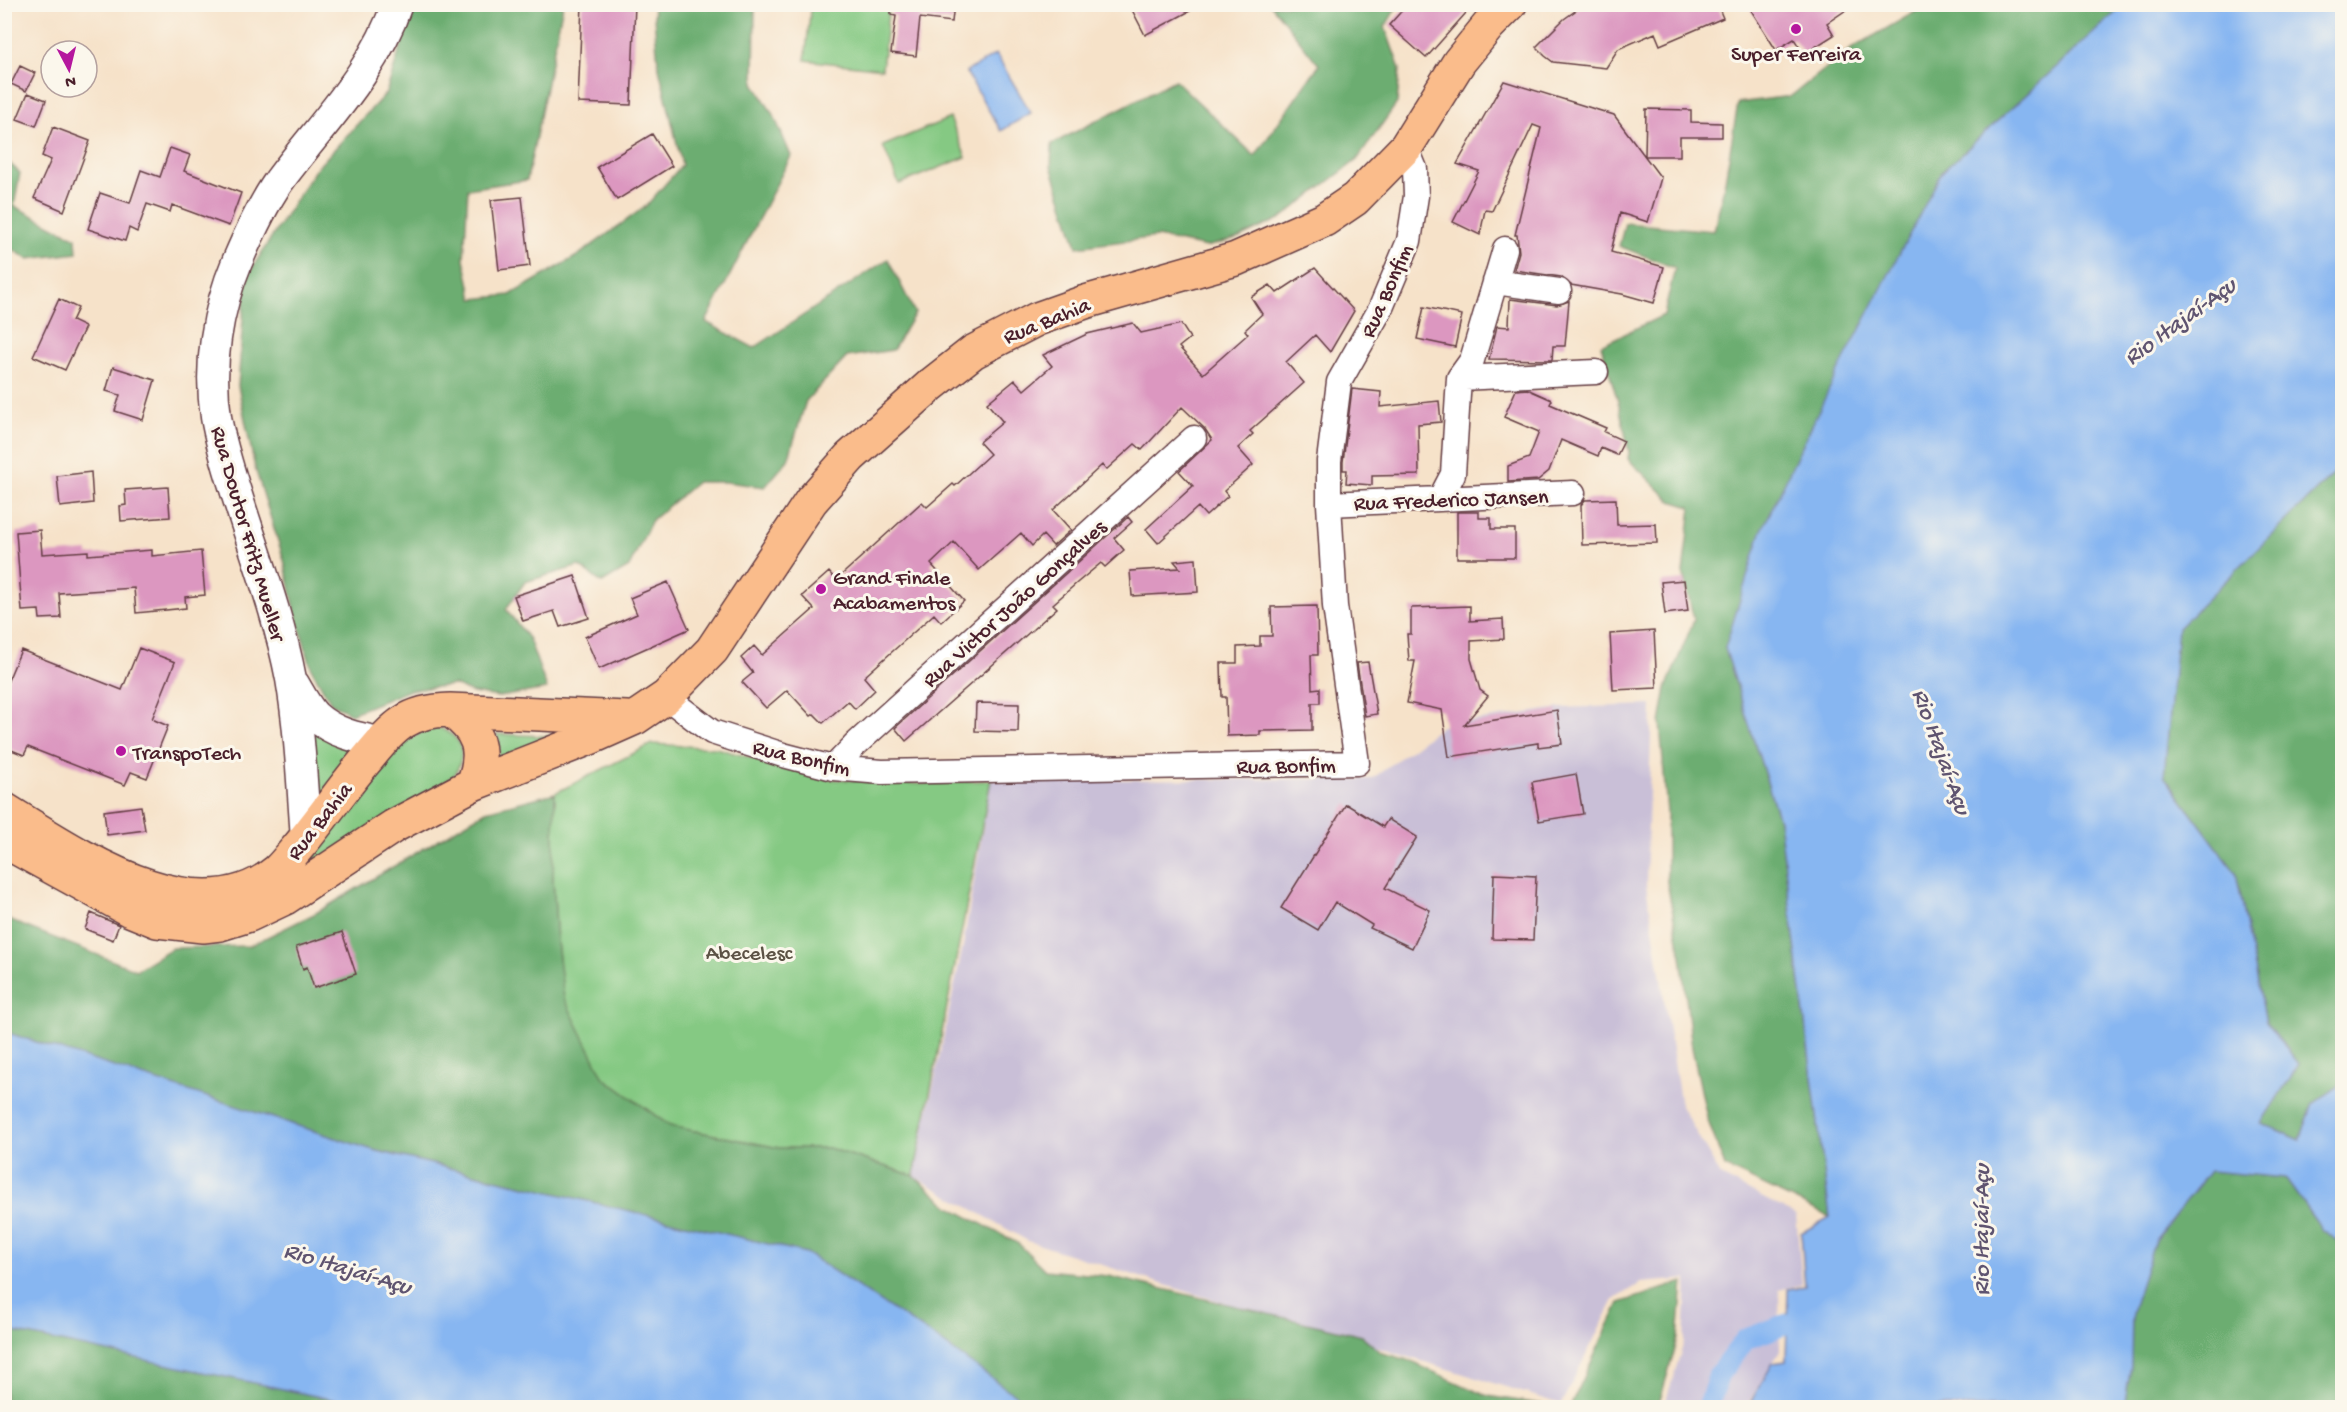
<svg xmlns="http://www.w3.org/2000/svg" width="2347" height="1412" font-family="'Gochi Hand',sans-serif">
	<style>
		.industrial { fill: #c9bfd7 }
		.green { fill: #85c983; stroke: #687457; stroke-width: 1.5 }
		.forest { fill: #6cad71; stroke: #5b664e; stroke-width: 1.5 }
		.water { fill: #87b6f1; stroke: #686a8e; stroke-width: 1.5 }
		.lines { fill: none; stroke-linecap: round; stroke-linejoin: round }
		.canal { stroke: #87b6f1; stroke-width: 21 }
		.building { fill: #dc97c0 }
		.minor-casing { stroke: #643c43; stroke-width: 27 }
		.tertiary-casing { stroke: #643c43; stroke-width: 33 }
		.primary-casing { stroke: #643c43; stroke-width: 36 }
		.minor { stroke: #fff; stroke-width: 24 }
		.tertiary { stroke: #fff; stroke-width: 30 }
		.primary { stroke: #fabc8b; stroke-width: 33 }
		.poi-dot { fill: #b5179e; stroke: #fbf7ec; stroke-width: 2 }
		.labels { text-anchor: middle; stroke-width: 6; stroke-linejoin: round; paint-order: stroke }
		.poi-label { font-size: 22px; fill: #4a1f2b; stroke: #fbf7ec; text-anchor: start }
		.street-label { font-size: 22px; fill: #4a1f2b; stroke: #fbf7ec }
		.park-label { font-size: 22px; fill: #5c5245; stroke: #fbf7ec }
		.water-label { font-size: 24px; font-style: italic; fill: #5f5470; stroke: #fbf7ec }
	</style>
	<rect width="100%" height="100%" fill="#fbf7ec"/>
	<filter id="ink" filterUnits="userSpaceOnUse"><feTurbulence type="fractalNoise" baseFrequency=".0167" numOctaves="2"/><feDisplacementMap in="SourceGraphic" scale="12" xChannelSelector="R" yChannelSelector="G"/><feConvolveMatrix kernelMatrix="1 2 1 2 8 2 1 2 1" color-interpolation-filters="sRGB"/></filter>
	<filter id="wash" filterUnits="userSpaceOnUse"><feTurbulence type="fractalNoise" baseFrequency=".008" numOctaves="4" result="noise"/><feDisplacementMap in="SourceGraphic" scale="24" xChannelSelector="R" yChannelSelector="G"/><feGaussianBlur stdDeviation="1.35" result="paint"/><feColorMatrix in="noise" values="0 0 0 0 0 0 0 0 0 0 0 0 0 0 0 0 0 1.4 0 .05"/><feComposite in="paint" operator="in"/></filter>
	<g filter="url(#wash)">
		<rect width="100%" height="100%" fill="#f6e2c9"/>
		<!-- industrial -->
		<path class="industrial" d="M1652 705 1646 885 1681 1106 1721 1176 1796 1215 1802 1284 1779 1290 1780 1351 1748 1403 1750 1407H1664L1684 1342 1687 1279 1641 1283 1614 1300 1561 1404 1399 1354 1168 1286 1028 1241 914 1176 963 946 991 780 1372 779 1442 726 1560 708Z"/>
		<!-- green -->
		<path class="green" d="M811 5H889L882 69 805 60Z
			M950 118 966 157 899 184 883 146Z
			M304 720 356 750 318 803Z
			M437 727C462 736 468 752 454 776L288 880 332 822 397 749 417 734Z
			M496 734 567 737 499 763V741Z
			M652 744 716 748 828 779 921 784 991 780 914 1176 829 1148H779L670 1126 604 1078 563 998 557 942 553 880 555 793Z"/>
		<!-- forest -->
		<path class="forest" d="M755 4 754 83 775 118 791 156 706 322 754 348 888 259 915 313 893 350 847 357 806 401 788 460 765 487 726 482H697L652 520 629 567 602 583 579 566 525 582 506 609 529 639 547 689 499 697 473 693 454 685 410 690 351 714 331 703 312 670 296 615 284 560 255 468 238 386 246 277 315 170 386 93 414 5H563L527 180 468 189 464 259 473 299 510 295 577 256 646 206 682 165 658 64 653 5Z
			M1271 5H1398L1385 27 1400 69 1397 103 1357 160 1281 218 1239 238 1206 247 1157 237 1077 247 1051 166 1052 144 1175 80 1255 156 1319 65Z
			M1927 5H2124L1942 172 1725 648 1779 820 1830 1217 1725 1167 1707 1118 1692 1048 1681 956 1667 882V813L1660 723 1666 688 1694 620 1683 573 1691 507 1671 501 1628 459 1629 452 1619 405 1601 345 1664 315 1675 268 1619 246 1625 223 1714 231 1725 181 1738 103 1791 96 1849 50Z
			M5 159 20 173 14 206 76 238 77 253 28 259 5 245Z
			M2342 465V1084L2313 1104 2300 1140 2260 1123 2299 1064 2266 1022 2236 873 2164 776 2178 628Z
			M555 793 553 880 557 942 564 998 604 1078 670 1126 779 1148H829L914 1176 950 1207 1019 1244 1045 1270 1108 1276 1362 1336 1382 1353 1405 1359 1487 1396 1559 1407H1032L927 1332 806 1253 373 1150 5 1032 4 918 136 970 172 948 249 946 316 913 486 811Z
			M2210 1171 2285 1178 2322 1230 2342 1244V1407L2124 1408 2131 1365 2132 1312 2155 1240Z
			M1683 1282 1678 1338 1658 1407H1570L1619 1303Z
			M4 1330H5L367 1407H5Z"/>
		<!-- water -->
		<path class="water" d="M2124 5H2342V465L2178 628 2164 776 2236 873 2266 1022 2299 1064 2261 1123 2300 1140 2313 1104 2342 1084V1244L2322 1230 2285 1178 2210 1171 2155 1240 2132 1312 2131 1365 2124 1407H1759L1750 1403 1773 1363 1786 1361 1788 1289 1805 1286 1801 1233 1830 1217 1779 820 1725 648 1761 532 1834 379 1942 172Z
			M996 54 1031 113 1001 131 966 72Z
			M5 1032 373 1150 806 1253 927 1332 1032 1407H367L5 1330Z"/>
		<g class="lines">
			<!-- canal -->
			<path class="canal" d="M1708 1408 1719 1374 1746 1339 1787 1324"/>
		</g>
		<g id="blocks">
			<!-- building -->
			<path class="building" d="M582 4H635L631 105 578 103Z
				M891 4H954L952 22 920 18 916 56 891 53 896 16 891 15Z
				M1129 4H1203L1145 35Z
				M1408 4H1474L1426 58 1389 25Z
				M1585 4H1717L1723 18 1660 45 1655 33 1618 49 1606 68 1553 62 1545 56 1536 47 1564 19Z
				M1747 4H1855L1827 23 1834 35 1804 54 1794 39 1776 50Z
				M20 66 35 73 26 91 11 84Z
				M1504 81 1614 115 1661 178 1648 222 1620 213 1611 252 1664 267 1654 303 1622 294 1571 285 1561 277 1514 270 1519 252 1517 235H1515L1541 128 1533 125 1492 211 1485 210 1480 235 1453 222 1479 171 1457 164Z
				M28 93 46 100 36 126 17 119Z
				M1646 109 1691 110V122L1722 123V137H1680V156H1645Z
				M53 127 90 141 64 211 34 198 51 160 42 156Z
				M652 134 672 166 617 200 597 167Z
				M170 148 190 155 184 171 241 193 229 226 172 205 170 212 147 204 137 232 129 228 125 241 88 229 100 193 130 203 141 170 160 177Z
				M522 197 530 266 499 270 491 200Z
				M1315 268 1354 311 1330 352 1315 335 1286 362 1304 383 1250 431 1253 434 1238 448 1253 465 1224 491 1228 496 1206 516 1198 507 1158 543 1146 529 1193 486 1179 471 1212 440 1205 429 1182 407 1142 450 1135 444 1106 470 1102 465 1053 510 1071 530 1053 546 1043 535 1032 546 1021 533 979 570 954 542 931 564 964 601 941 622 934 614 864 677 875 690 855 709 848 701 823 723 814 714 811 716 787 690 766 708 742 682 753 673 741 658 754 646 762 655 814 609 802 596 829 572 836 580 922 502 927 507 953 484 955 486 990 454 979 442 1003 422 987 403 1015 380 1024 390 1052 366 1043 355 1087 334 1133 323 1141 333 1181 324 1190 338 1179 347 1203 374 1248 334 1245 330 1262 314 1251 297 1270 285 1277 293Z
				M59 299 78 308 72 321 85 327 65 370 33 356Z
				M1510 299 1557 305 1569 301 1565 346H1553L1552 360 1489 359 1497 326 1509 327Z
				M1424 307 1462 315 1455 347 1417 339Z
				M113 367 155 380 143 420 115 411 120 395 106 391Z
				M1352 389 1381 392 1380 407 1439 401 1441 422 1418 424 1419 475 1372 476V485L1346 483 1347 470H1343V462Z
				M1527 389 1552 400 1550 404 1606 428 1604 432 1624 441 1617 455 1601 448 1598 456 1561 440 1549 471 1538 480 1508 482V466L1529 458 1539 432 1504 417 1516 390Z
				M91 472 93 503 60 507 57 476Z
				M168 487 170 517 121 521 120 506 126 505 125 490Z
				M1616 499 1617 525 1656 524 1657 543 1582 545 1581 505 1585 500Z
				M1457 512H1479V518H1491V529H1515V558H1457Z
				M1128 517 1132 522 1114 538 1124 550 1105 567 1101 563 1078 582 1053 604 1057 608 906 741 895 728Z
				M40 530 42 554 88 551V555L152 550V556L201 551 205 595 185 597 186 608 136 613 134 588 59 593 61 618 40 619 39 610 22 611 16 532Z
				M1196 559 1198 592 1132 596 1130 571 1180 568 1174 561Z
				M575 576 589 618 560 627 554 611 523 621 514 596Z
				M1684 580 1688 611 1665 614 1661 582Z
				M668 582 689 629 599 669 585 637 637 614 630 598Z
				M1317 606 1318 655H1311L1312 689 1320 688V703H1312V730L1260 731V735L1227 736 1226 697H1222L1221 663H1237V647L1260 646V636H1272L1271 607Z
				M1470 606V621L1503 619 1504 639 1471 641V659L1480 690 1488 696 1464 725 1557 710 1562 744 1538 747V743L1449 757 1442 710 1407 703 1415 661H1409L1407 634H1411V608Z
				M1654 631 1657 688 1613 690 1610 634Z
				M139 648 175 662 152 719 168 726 147 778 131 772 125 785 28 747 24 755 4 747V690L21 650 122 690Z
				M1368 662 1377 714 1365 716 1357 663Z
				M976 703 1019 704 1018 732 975 731Z
				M1576 774 1583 814 1539 821 1532 782Z
				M1346 804 1383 827 1388 819 1417 837 1385 888 1430 910 1412 948 1370 928 1372 925 1335 902 1318 930 1281 908Z
				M141 806 145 830 107 835 104 811Z
				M1494 874 1536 876 1533 940 1492 939Z
				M91 913 119 925 113 940 85 929Z
				M342 932 356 974 314 988 307 967 303 969 296 947Z"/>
		</g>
	</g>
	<g filter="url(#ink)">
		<use href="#blocks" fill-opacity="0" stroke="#643c43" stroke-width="1.5"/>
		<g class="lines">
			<!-- minor casing -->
			<g class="minor-casing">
				<path id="minor" d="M1495 282 1559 291
					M1459 378 1596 372
					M1440 499 1453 474 1459 378 1472 360 1505 249
					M1329 504 1573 493
					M666 697 712 732 783 755 833 768 882 772 1357 763 1335 606 1329 504V461L1339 382 1380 310 1409 241 1416 196 1415 169 1406 147
					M833 768 856 744 1194 438"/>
			</g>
			<!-- tertiary casing -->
			<g class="tertiary-casing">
				<path id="tertiary" d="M294 684C300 694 307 708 315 716 333 733 358 738 381 742
					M306 838C302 785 300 731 291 679 280 621 258 561 240 505 231 476 221 447 216 417 208 365 217 310 237 262 248 236 263 204 279 181 321 124 374 73 397 4"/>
			</g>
			<!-- primary casing -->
			<g class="primary-casing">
				<path id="primary" d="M450 710C479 731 486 750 473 784
					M4 809C76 853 197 939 277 871 284 865 291 855 298 847 322 819 343 787 368 758 394 727 406 711 450 710L627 718
					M4 841 130 910 157 921 203 926 220 924 249 915 285 898 394 826 473 784 590 738 635 718 666 697 712 650 811 501 850 457 931 385 973 352 1037 319 1085 302 1236 259 1324 220 1355 199 1406 147 1459 62 1489 25 1510 4"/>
			</g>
			<!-- minor -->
			<use href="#minor" class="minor"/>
			<!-- tertiary -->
			<use href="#tertiary" class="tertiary"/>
			<!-- primary -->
			<use href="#primary" class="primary"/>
		</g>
	</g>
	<!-- markers -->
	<g class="poi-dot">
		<circle cx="1796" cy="29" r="6"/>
		<circle cx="821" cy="589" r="6"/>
		<circle cx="121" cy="751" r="6"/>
	</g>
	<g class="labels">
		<!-- poi labels -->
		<g class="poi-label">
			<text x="1796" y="60" text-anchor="middle">Super Ferreira</text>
			<text x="833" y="584">Grand Finale<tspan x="833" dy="25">Acabamentos</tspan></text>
			<text x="133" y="759">TranspoTech</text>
		</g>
		<!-- street labels -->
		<g class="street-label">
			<text transform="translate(1385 290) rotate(-66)" y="8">Rua Bonfim</text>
			<text transform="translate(1046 319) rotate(-22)" y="8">Rua Bahia</text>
			<text transform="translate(1451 498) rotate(-2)" y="8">Rua Frederico Jansen</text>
			<text transform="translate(250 533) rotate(74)" y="8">Rua Doutor Fritz Mueller</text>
			<text transform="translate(1013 602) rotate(-42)" y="8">Rua Victor João Gonçalves</text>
			<text transform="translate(802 756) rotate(13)" y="8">Rua Bonfim</text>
			<text transform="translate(1286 764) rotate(-1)" y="8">Rua Bonfim</text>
			<text transform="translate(318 820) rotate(-52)" y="8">Rua Bahia</text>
		</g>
		<!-- park labels -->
		<g class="park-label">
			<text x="749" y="959">Abecelesc</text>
		</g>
		<!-- water labels -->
		<g class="water-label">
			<text transform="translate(2179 320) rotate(-36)" y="8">Rio Itajaí-Açu</text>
			<text transform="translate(1943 751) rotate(70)" y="8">Rio Itajaí-Açu</text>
			<text transform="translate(1980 1230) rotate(-90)" y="8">Rio Itajaí-Açu</text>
			<text transform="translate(348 1267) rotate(17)" y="8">Rio Itajaí-Açu</text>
		</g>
	</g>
	<!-- margin -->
	<rect width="2347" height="1412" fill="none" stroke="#fbf7ec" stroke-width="24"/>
	<!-- north arrow -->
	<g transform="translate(69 69) rotate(173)"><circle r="28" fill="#fbf7ec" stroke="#b4a19f" stroke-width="1.5"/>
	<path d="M0-4.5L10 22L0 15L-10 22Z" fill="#b5179e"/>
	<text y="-9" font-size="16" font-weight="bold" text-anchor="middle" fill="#4a1f2b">N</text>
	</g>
</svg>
